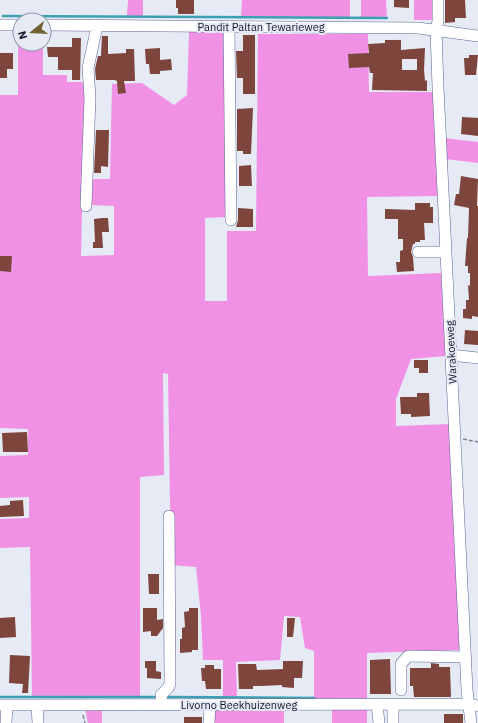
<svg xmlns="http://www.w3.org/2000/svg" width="478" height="723" font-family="'IBM Plex Sans',sans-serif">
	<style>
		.green { fill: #f091e6 }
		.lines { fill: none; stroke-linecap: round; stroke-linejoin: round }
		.stream { stroke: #3da0b2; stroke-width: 2.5 }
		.building { fill: #7d453b; fill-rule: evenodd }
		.minor-casing { stroke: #576595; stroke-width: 12 }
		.path { stroke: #7f8493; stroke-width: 1.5; stroke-dasharray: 4 2; stroke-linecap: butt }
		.minor { stroke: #fff; stroke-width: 11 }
		.labels { text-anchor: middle; stroke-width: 4; stroke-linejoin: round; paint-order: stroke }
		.street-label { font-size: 11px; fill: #12172a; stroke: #e6eaf5 }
	</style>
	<rect width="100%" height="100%" fill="#e6eaf5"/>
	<!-- green -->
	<path class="green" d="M128 0H143V16H127Z
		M242 0H350V18L241 17Z
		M361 0H386L387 18H361Z
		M414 0H435V15L432 20H414Z
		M18 30H20V44H43V75H67V82H85L81 256 114 255V206L90 205V179H110L112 84 142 83 174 105 187 95 189 32H227L226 217 205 218V301H227V231H256L258 34H368L369 92H436L440 196 367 197 368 276 441 273 446 356 411 359 396 399V426L451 424 461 650 367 653V701H314V651L305 648 300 617 284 616 280 660 236 662 237 698 223 697V660H203L201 616 196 567 171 565 168 374 163 373 164 475 140 477V697H32L30 547 0 548V519L29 518V497L0 498V456L28 455V429L0 428V95H18Z
		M444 138 478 142V163L445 159Z
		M215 708 284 711V723H215Z
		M85 709H102V723H88Z
		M332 709H367V723H332Z"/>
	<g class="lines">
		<!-- stream -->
		<path class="stream" d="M3 16 387 18
			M0 697H156
			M168 697 314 698"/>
	</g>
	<!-- building -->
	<path class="building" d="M176 0H194V14H178V8H176Z
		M394 0H409V8L394 7Z
		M445 0H465L466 18H455V22L445 23Z
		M243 35H255V94H243V78H237L236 51H243Z
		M102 36H108V54L126 53V49H134L135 81H124L126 93 118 94 117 81 115 80H96L95 69 98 56H101Z
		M72 38H81L80 80H72V70H58V57H48L47 47H72Z
		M385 40H401V50L425 48 424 70 425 81 427 80V91L372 90 373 73H370L369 67 349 68 348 54 369 53 368 44 385 43ZM402 59H417V70H402Z
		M160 48V60L171 59 172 70 160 71V74H150L149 64H146L145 49Z
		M0 53H13V69H7V78H0Z
		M469 55H478L476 75H465L464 58H469Z
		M253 108 251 154H243V151H237V109Z
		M462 117 478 118V136L461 134Z
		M96 130H109L108 167 101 166V173H94Z
		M251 165 252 186H239V166Z
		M461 176 478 179 477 206H478V317L472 316V319L463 318V309H466V300H469L468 285 470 286V273H468V266H465L467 238H468L469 208 454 205 456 194H459Z
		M415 203H430V207H433V223H424L425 240H420V242H415V244H413L411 252 413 257 414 271 397 272 396 262H400V251L403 250V239H398V219H385V209L415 210Z
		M238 208 253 209V227H236L238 220Z
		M102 218H108L109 232H102L103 248H93V242H95L94 219Z
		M0 256H12L11 272 0 271Z
		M465 330 478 331V345L464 344Z
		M414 360H428V373H419V368H414Z
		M417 393H429L430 416 411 417V414H401L400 397H417Z
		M27 432 28 452H3L2 433Z
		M23 500 24 516 0 517V506L10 505V501Z
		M148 574H159V594H149Z
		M143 608H157V620L163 619V628L157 636H151V631L143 632Z
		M189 608H198V650H192V652L180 653V639H182V628L185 627 184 612 189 611Z
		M15 617 16 637 0 638V618Z
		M287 618H295L293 637H287Z
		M10 655 30 656 28 693H22L23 684 9 683Z
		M390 659 391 694H370V660Z
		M145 661H156V671L161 672V679L147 678V668H145Z
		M283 661H303L302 678H294V688L282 687V685L261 686H253V689H239L238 664H256L257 670 283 669Z
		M431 663 439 664V667H450L451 697H414L413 686H410V668H431Z
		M205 665H214V669H221V689H206L205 681H202L201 668H205Z
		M444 714H463V723H444Z
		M184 717H202V723H184Z"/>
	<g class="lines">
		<!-- minor casing -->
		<g class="minor-casing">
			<path id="minor" d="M438 0V21L436 30 438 87 467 690 471 723
				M0 25H20
				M44 25 418 28 478 36
				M229 27 231 220
				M86 206 90 98 88 68 96 31 95 25
				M418 252H446
				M451 355 478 358
				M401 690V664L408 656 465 657
				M377 704 379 723
				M393 704V723
				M0 705 468 704 478 706
				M37 705 38 723
				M162 705 161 695 168 688 170 684 169 516
				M6 723 7 705
				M209 723 210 705"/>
		</g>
		<!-- path -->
		<path class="path" d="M463 439 478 442
			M83 715 85 723"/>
		<!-- minor -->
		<use href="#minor" class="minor"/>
	</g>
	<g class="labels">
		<!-- street labels -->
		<g class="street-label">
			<text x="261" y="31">Pandit Paltan Tewarieweg</text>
			<text transform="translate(451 352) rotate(-93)" y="4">Warakoeweg</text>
			<text x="239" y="709">Livorno Beekhuizenweg</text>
		</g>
	</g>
	<!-- north arrow -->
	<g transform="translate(32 32) rotate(252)"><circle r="19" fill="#e6eaf5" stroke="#9196a4"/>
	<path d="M0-3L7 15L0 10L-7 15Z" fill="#71612e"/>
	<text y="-6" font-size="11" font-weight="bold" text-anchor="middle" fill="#12172a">N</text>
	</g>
</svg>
